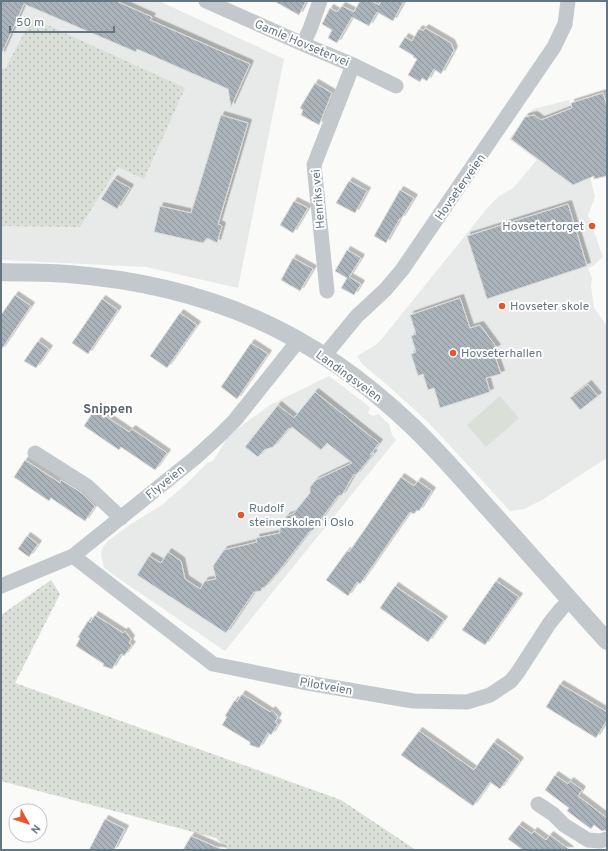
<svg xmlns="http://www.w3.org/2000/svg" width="608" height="851" font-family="Overpass,sans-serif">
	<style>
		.built { fill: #e8e9e9 }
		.grass { fill: url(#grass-dots) }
		.pitch { fill: #dadfd7 }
		.building { fill: url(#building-back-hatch); stroke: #dcdcda; filter: url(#shadow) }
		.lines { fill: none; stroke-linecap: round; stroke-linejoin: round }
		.minor { stroke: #c3c8cc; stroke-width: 15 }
		.tertiary { stroke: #c3c8cc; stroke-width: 18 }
		.poi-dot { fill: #e4572e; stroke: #fff; stroke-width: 1.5 }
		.labels { text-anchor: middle; stroke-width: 4; stroke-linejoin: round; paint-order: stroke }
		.street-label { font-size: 12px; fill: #657683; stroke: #fff }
		.poi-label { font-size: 12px; fill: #657683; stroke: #fff; text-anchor: start }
		.neighbourhood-label { font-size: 13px; font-weight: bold; fill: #57646e; stroke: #fff }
	</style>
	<defs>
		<pattern id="grass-dots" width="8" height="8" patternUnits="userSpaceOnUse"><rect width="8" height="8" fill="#dadfd7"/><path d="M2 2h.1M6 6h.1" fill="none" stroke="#b4b9b4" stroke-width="1.8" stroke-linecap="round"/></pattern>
		<pattern id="building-back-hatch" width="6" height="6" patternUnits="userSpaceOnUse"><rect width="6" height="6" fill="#aab3b9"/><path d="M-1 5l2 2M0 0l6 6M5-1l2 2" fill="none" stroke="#8e969c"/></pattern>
		<filter id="shadow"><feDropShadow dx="3.5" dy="-3.5" stdDeviation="0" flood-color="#0004"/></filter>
	</defs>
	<rect width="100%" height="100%" fill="#fafaf8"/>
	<!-- built -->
	<path class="built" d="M1 1H159L284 59 238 288 146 267 1 260Z
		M569 100 575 116 595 197 588 215 603 257 593 266 588 268 592 278 591 286 594 308 607 326V458L542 500 524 509 510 511 430 424 393 390 362 364 357 356 374 346 380 341 489 206 499 196 513 188 537 160 509 139 533 109Z
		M329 376 370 407 368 413 373 416 378 414 389 424 392 435 396 440 225 651 112 574 104 567 101 555 102 548 108 541 128 526 163 504 185 485 207 463 213 461 225 442 226 437 270 405Z"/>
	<!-- grass -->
	<path class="grass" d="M32 18 185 88 144 179 118 167 80 227 1 226V68L5 69Z
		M51 580 60 594 15 683 341 800 416 850H228L216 838 1 781V615Z"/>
	<!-- pitch -->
	<path class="pitch" d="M500 396 519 418 486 447 467 425Z"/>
	<!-- building -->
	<path class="building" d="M1 1H116L152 17 150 20 250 64 231 107 228 89 137 49 136 52 24 4 1 55Z
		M274 1H306L299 15Z
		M360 1H371L379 5 381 1H404L393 21 377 12 369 26 352 17 337 43 328 38 332 30 322 24 330 8 337 12 342 6 354 12Z
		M425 28 451 43 454 50 441 74 434 69 427 81 422 78 420 82 408 75 417 59 413 57 414 56 399 47 405 37 412 41 419 29 423 31Z
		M315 83 332 93 319 125 301 115 303 110 300 108Z
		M603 93 607 106V176L594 179V176L573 185 511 139 525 117 534 115 541 120 572 108 571 103Z
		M221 115 248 123 218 224 222 226 217 243 207 238 203 243 154 232 160 206 191 213Z
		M114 179 130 188 117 209 101 199Z
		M349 181 367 191 355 213 336 203Z
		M400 190 414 198 401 219 400 218 386 243 374 236Z
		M294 201 308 208 293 233 280 225Z
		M568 204 587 266 487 299 467 236Z
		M347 250 361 258 349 277 361 284 354 295 341 288 347 278 335 271Z
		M293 258 313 269 300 291 281 280Z
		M15 295 31 306 1 350V315Z
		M460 298 470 328 480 325 497 348 493 350 501 374 486 378 490 392 440 408 434 388 428 390 423 374 418 376 411 354 416 352 411 336 416 334 410 315Z
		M102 299 118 310 88 354 72 343Z
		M180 313 197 325 167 368 150 356Z
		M38 341 49 349 36 368 24 361Z
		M251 343 268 354 237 399 221 387Z
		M588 384 598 396 580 410 570 398Z
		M315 392 379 443 370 455 374 453 356 475 354 474 342 495 338 496 324 515 313 530 309 532 282 567 265 587 262 588 261 591 254 592 226 633 137 575 149 556 161 563 168 552 181 561 185 579 200 589 205 581 216 579 213 566 224 550 257 542 256 538 280 533V524L287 516 293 514 310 493V487L316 480 352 463 327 443 321 450 292 427 291 429 289 428 273 447 264 450 258 457 245 447 278 405 294 418Z
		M95 409 129 432 132 429 167 453 155 470 121 447 119 450 84 426Z
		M25 460 60 483 61 480 74 488 83 494 95 506 85 521 51 498 49 501 14 477Z
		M401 477 414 486 418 481 432 491 419 511 417 510 414 514 410 512 360 584 357 582 348 596 326 580 347 551 349 552Z
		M27 536 38 544 29 557 18 549Z
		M496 581 519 597 485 645 462 630Z
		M395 586 444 620 428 642 380 608Z
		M95 615 123 633 125 631 131 639 129 643 132 645 124 656 121 654 112 669 103 666 104 664 76 646 80 638 78 637 88 621 90 623Z
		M560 684 607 712V720L596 738 546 707Z
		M242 694 270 712 272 710 278 717 275 722 278 724 271 735 268 733 259 748 250 745V742L222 725 227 717 225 716 235 700 237 702Z
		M419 731 474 770 494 742 520 761 500 789 490 782 473 806 401 755Z
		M555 775 568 784 570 781 582 790 578 796 607 818V830L602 831 594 825 591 829 567 811 569 808 545 790Z
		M105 819 125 829 114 850H89Z
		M519 825 532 834 534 831 546 840 550 835 570 850H523L508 839Z
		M191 836 223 850H183Z"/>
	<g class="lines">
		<!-- minor -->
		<path class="minor" d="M206 1 303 44 353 65 396 86
			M303 44 310 29 320 1
			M327 291 314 165 353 65
			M324 356 357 316 385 290 402 270 554 47 565 24 568 1
			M35 453 87 486 121 518
			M73 556 213 664 302 682 413 701 467 702 490 695 511 681 518 672 549 624 561 609 570 600
			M1 586 73 556 195 458 218 437 235 420 298 341
			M538 804 553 814 564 825 588 840 600 841 607 839"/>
		<!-- tertiary -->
		<path class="tertiary" d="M1 272C23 273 46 272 68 274 132 279 197 293 256 319 313 344 367 383 412 426 439 452 463 480 488 508 528 552 567 597 607 641"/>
	</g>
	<!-- markers -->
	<g class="poi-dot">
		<circle cx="592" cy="226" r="4"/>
		<circle cx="502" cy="306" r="4"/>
		<circle cx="453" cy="353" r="4"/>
		<circle cx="241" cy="515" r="4"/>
	</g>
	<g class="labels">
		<!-- street labels -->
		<g class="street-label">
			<text transform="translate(302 43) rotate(23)" y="4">Gamle Hovsetervei</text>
			<text transform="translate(460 187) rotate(-55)" y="4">Hovseterveien</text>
			<text transform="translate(318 199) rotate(-95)" y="4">Henriks vei</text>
			<text transform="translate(349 376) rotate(36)" y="4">Landingsveien</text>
			<text transform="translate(165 482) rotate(-39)" y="4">Flyveien</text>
			<text transform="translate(326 686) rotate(10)" y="4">Pilotveien</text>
		</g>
		<!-- poi labels -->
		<g class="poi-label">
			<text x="584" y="230" text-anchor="end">Hovsetertorget</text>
			<text x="510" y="310">Hovseter skole</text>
			<text x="461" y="357">Hovseterhallen</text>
			<text x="249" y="512">Rudolf<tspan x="249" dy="14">steinerskolen i Oslo</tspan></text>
		</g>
		<!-- neighbourhood labels -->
		<g class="neighbourhood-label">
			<text x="108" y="413">Snippen</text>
		</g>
	</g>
	<!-- border -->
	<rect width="608" height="851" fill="none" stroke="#657683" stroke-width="4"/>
	<!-- north arrow -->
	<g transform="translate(28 823) rotate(129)"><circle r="19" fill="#ffffff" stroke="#c1c8cd"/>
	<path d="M0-3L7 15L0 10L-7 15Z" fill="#e4572e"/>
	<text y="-6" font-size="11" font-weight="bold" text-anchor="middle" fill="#657683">N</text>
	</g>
	<!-- scale -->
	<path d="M10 26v6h104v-6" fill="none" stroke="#657683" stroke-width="2"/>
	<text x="16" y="26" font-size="12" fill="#657683" stroke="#ffffff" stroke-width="3" paint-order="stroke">50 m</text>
</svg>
